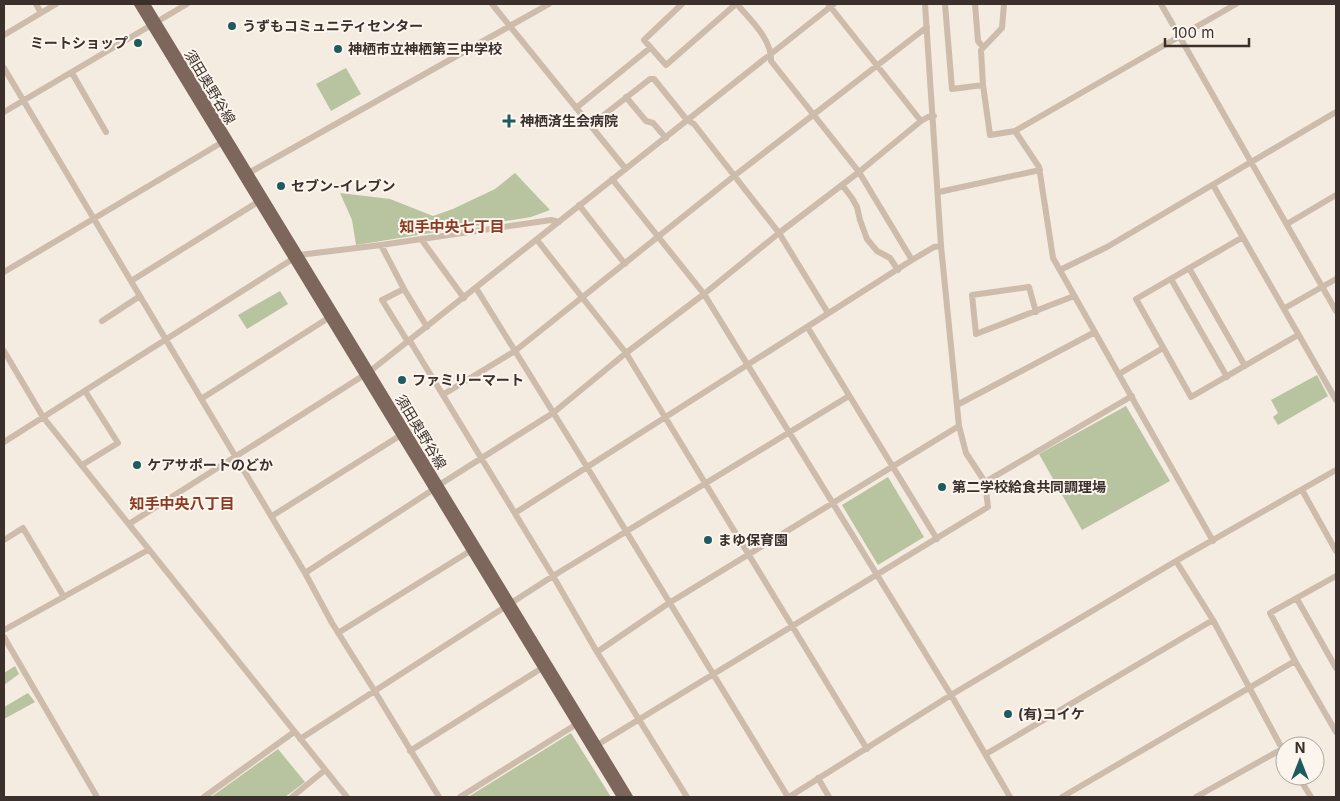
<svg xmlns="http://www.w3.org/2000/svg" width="1340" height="801" font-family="Inter,'Noto Sans JP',sans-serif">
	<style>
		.green { fill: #b8c4a0 }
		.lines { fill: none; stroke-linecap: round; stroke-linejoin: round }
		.minor { stroke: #cdbbac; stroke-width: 6 }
		.major { stroke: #7d675c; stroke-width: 8 }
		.poi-dot { fill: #1f5a5e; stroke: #fbf5ee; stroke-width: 2 }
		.labels { text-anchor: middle; stroke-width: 4; stroke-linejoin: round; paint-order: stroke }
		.poi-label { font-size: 14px; font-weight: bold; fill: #3b302b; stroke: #fbf5ee; text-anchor: start }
		.street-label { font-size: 14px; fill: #3b302b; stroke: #fbf5ee }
		.neighbourhood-label { font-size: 15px; font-weight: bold; fill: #8c3b22; stroke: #fbf5ee }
	</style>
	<rect width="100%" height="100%" fill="#f4ebe1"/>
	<!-- green -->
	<path class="green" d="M346 68 361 94 331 111 316 84Z
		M515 173 550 210 531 217 356 245 352 220 340 193 390 199 433 216 453 209 495 189Z
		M280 291 288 304 247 329 238 315Z
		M1317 375 1328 396 1278 425 1273 417 1278 413 1271 400Z
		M1126 406 1170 481 1082 530 1039 454Z
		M888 477 924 537 878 565 842 505Z
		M15 666 19 674 4 685V673Z
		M28 693 35 702 4 719V707Z
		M571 733 611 797H468Z
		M278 749 305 782 285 797H211Z"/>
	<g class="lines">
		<!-- minor -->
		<path class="minor" d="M36 4 41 13
			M492 4 625 168
			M682 4 644 40 666 65 736 4
			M737 4C750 20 772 39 771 61L859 172 912 260
			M945 4 952 89 983 85
			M975 4 978 41 983 47
			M1004 4 1002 28 981 50 983 85 990 135 1015 131 1039 167 1053 258 1213 541
			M1161 4 1336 311
			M829 5 921 121
			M4 35 56 4
			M4 68 305 573 332 623 374 690 439 797
			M72 73 106 132
			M626 97 646 121 653 123 666 138
			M576 108 650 48
			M4 112 187 4
			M591 125 650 79H654L687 120 694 124 779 233 828 313
			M1015 131 1236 4
			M245 175 549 4
			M612 179 704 294 951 695 1010 797
			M842 185 852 198 857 207 860 220 867 239 877 251 890 258 898 270
			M1213 185 1336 400
			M939 192 1040 170
			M579 205 625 264
			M1287 224 1336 195
			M1243 237 1136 299 1191 397 1298 335
			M421 239 464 298
			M537 240 626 353 867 749
			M381 245 404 289 427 327
			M1189 268 1245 366
			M1060 270 1107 247 1336 112
			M4 272 226 140
			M1171 279 1227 377
			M131 281 261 200
			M476 288 587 467 788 797
			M404 289 382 300 408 342
			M1285 308 1336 279
			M1036 312 1029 287 972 295 976 334 1074 296
			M102 321 140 296
			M808 328 937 539
			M410 341 553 576 597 652 687 797
			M4 351 43 417 347 797
			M1119 374 1163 348
			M444 394 515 351 734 176 927 27
			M201 399 333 315
			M957 405 1095 332
			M4 442 299 255 381 245 551 220 559 222
			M82 465 118 443 85 391
			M985 482 1132 396
			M1302 490 1336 551
			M515 513 912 260 934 247 941 246
			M272 516 401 435
			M129 524 369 372 834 4
			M4 540 23 528 64 597
			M1176 561 1213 620 1285 754
			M305 573 434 489 439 485 553 413 626 353 704 294 779 233 859 172 921 121 928 117 934 116
			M1336 576 1270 613 1295 661 1336 732
			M1297 599 1336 668
			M4 630 148 550
			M338 633 475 548
			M4 637 97 797
			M597 652 669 603 959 426
			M300 739 553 576 849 396
			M597 745 988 507 985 482 966 453 959 426 941 246 925 4
			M410 751 542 668
			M986 754 1213 620
			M1298 776 1311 797
			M818 778 829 797
			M204 797 294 732
			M292 797 325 770
			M460 797 580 722
			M789 797 951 695 1176 561 1336 470
			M1062 797 1295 661
			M1196 797 1282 749"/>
		<!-- major -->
		<path class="major" d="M138 4 621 797
			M146 4 629 797"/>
	</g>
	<!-- markers -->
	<g class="poi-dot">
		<circle cx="232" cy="26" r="5"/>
		<circle cx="138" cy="43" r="5"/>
		<circle cx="338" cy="49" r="5"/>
		<path d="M506.5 113.5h5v5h5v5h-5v5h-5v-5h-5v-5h5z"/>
		<circle cx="281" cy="186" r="5"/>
		<circle cx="402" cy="380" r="5"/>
		<circle cx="137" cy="465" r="5"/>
		<circle cx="942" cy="487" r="5"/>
		<circle cx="708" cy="540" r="5"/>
		<circle cx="1008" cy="714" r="5"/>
	</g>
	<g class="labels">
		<!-- poi labels -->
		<g class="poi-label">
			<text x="242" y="31">うずもコミュニティセンター</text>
			<text x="128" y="48" text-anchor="end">ミートショップ</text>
			<text x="348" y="54">神栖市立神栖第三中学校</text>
			<text x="520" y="126">神栖済生会病院</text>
			<text x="291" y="191">セブン-イレブン</text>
			<text x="412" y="385">ファミリーマート</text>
			<text x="147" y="470">ケアサポートのどか</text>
			<text x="952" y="492">第二学校給食共同調理場</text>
			<text x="718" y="545">まゆ保育園</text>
			<text x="1018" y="719">(有)コイケ</text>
		</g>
		<!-- street labels -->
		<g class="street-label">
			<text transform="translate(210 87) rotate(59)" y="5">須田奥野谷線</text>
			<text transform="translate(421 432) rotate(59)" y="5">須田奥野谷線</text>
		</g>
		<!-- neighbourhood labels -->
		<g class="neighbourhood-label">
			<text x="452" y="232">知手中央七丁目</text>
			<text x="182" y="509">知手中央八丁目</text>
		</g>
	</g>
	<!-- border -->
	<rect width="1340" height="801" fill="none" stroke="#3b302b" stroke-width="10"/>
	<!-- north arrow -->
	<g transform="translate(1300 761)"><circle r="24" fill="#fbf5ee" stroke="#aea6a0"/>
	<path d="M0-4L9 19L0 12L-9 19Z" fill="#1f5a5e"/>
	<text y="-8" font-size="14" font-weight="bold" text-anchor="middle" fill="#3b302b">N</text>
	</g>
	<!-- scale -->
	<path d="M1165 38v8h84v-8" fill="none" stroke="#3b302b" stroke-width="2.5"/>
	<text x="1172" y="38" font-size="15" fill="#3b302b" stroke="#fbf5ee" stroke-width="4" paint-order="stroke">100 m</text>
</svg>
